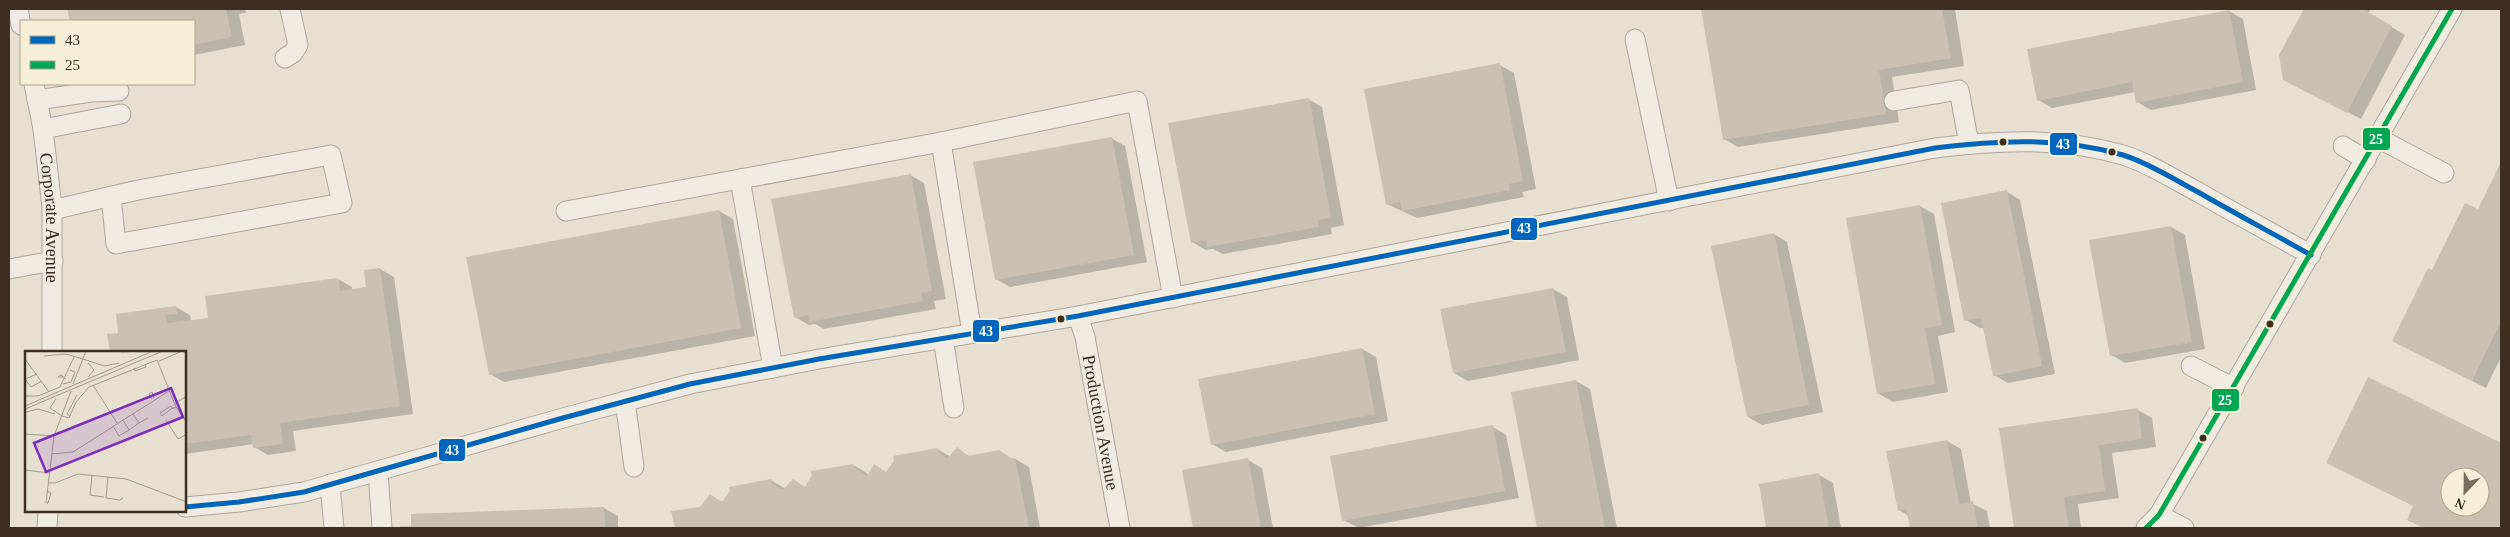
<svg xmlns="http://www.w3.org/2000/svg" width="2510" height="537" font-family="Georgia,serif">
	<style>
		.shadow { fill: #0003; fill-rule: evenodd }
		.building { fill: #cbbfb2; fill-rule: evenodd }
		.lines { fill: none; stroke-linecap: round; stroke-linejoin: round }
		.minor-casing { stroke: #ada599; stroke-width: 21 }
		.minor { stroke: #efebe3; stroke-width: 19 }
		.bus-1-casing { stroke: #f7eed8; stroke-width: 9 }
		.bus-2-casing { stroke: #f7eed8; stroke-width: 9 }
		.bus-1 { stroke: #0065bd; stroke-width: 5 }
		.bus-2 { stroke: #00a651; stroke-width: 5 }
		.bus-dot { fill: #3d2e20; stroke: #f7eed8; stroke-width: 2 }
		.labels { text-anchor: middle; stroke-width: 4.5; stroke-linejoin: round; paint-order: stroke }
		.street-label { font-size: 18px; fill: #3d2e20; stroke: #f7eed8 }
		.inset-road { fill: none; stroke: #a3998a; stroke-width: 1 }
		.view { fill: #7b2cbf; fill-opacity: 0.15; stroke: #7b2cbf; stroke-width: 2.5 }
		.inset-edge { fill: none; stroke: #3d2e20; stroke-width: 2.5 }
		.line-badge { stroke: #f7eed8; stroke-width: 2 }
		.badge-label { font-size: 14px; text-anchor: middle; font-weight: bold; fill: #fff }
	</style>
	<rect width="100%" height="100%" fill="#e7e0d1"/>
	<!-- shadow -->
	<path class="shadow" d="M68 9H245L246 13 239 14 245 45 194 55V21H71Z
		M1702 9H1955L1964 66 1892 77 1899 122 1738 147 1724 139Z
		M2305 9H2371L2368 13 2405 35 2361 119 2299 87 2280 55Z
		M2229 11 2243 19 2256 90 2151 110 2137 102 2135 92 2052 108 2038 100Z
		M1500 65 1514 73 1536 189 1522 192 1524 197 1417 218 1387 204Z
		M1308 99 1322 107 1344 225 1331 228 1332 234 1223 254 1213 249 1206 250 1192 242Z
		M1111 138 1125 146 1147 262 1010 287 996 279Z
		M2501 165V357L2486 388 2393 341 2432 272 2479 211Z
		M910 175 924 183 946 299 934 301 936 309 824 329 815 324 809 325 795 317Z
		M2006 191 2020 200 2055 374 2008 383 1994 375 1984 328H1980L1966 320Z
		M1920 206 1934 214 1955 332 1938 336 1948 392 1893 402 1879 394 1847 219Z
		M719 211 733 219 755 336 504 382 490 374Z
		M2171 227 2185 235 2205 349 2125 363 2112 355Z
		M1774 234 1787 242 1823 412 1762 425 1748 417Z
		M380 269 394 277 413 414 293 431 296 451 268 455 254 447V444L185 454V352H111L120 334 176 307 190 315 191 321 209 319 338 279 352 287V290L367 288 365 271Z
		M1553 289 1567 297 1579 360 1468 381 1454 373Z
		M1362 349 1376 357 1388 421 1226 452 1212 444Z
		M2369 379 2501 445V528H2424L2408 519 2415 506ZM2450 477H2480V507H2450Z
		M1576 381 1590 389 1617 528H1539L1513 393Z
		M2138 410 2152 418 2156 447 2112 453 2119 498 2078 504 2081 528H2015L2001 429Z
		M1493 427 1506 435 1519 498 1359 528 1343 520Z
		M1947 441 1961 449 1971 503 1987 511 1990 528H1911L1909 516 1899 510Z
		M937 449 951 457 957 449 971 457 1015 459 1029 467 1040 528H676L673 512 723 503 771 480 786 489 806 488 853 465 867 473 868 477 887 473Z
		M1248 460 1262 468 1273 528H1194L1184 471Z
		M1819 475 1833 483 1841 528H1768L1760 485Z
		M604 508 618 516V528H401Z"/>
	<!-- building -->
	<path class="building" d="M67 9H226L232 37 194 45V21H70Z
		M1701 9H1942L1951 58 1879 70 1886 114 1723 140Z
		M2304 9H2363L2392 26 2347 113 2283 80 2279 55Z
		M2229 10 2243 82 2136 103 2132 82 2037 101 2027 49Z
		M1500 63 1523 181 1509 184 1510 190 1402 211 1400 202 1386 205 1364 89Z
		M1309 98 1331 218 1318 220 1319 227 1207 247 1206 240 1191 243 1168 123Z
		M1112 137 1134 255 995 280 973 162Z
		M2501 162V321L2472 381 2392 341 2428 268 2432 270 2465 203 2478 209Z
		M911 174 932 291 921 293 923 301 809 322 808 315 794 318 771 199Z
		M2007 190 2042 366 1993 376 1981 318 1964 321 1941 203Z
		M1920 205 1942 325 1925 328 1935 384 1877 394 1846 218Z
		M719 210 741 328 489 375 466 257Z
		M2171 226 2192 342 2110 356 2089 240Z
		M1774 233 1809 405 1747 417 1711 246Z
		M380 268 400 406 280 423 283 444 253 448 251 435 185 444V352H110L107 334 118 333 116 314 176 306 177 314 166 315 167 323 208 318 205 296 338 278 340 291 366 287 364 270Z
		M1553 288 1566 352 1453 373 1440 309Z
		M1362 348 1375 414 1211 445 1198 379Z
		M2368 377 2501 443V528H2424L2407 520 2413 506 2326 463ZM2450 477H2480V507H2450Z
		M1576 380 1605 528H1537L1511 392Z
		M2138 408 2142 439 2099 445 2105 491 2064 497 2069 528H2014L1999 428Z
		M1493 425 1505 491 1342 521 1330 456Z
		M1947 440 1959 504 1973 501 1978 528H1910L1906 509 1898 511 1886 451Z
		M957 447 968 456 999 450 1011 458H1015L1029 528H675L671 511 700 507 710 494 722 502 730 491 729 487 771 479 772 484 783 490 793 479 805 487 812 475 811 471 853 464 854 468 867 476 874 464 886 472 894 461 893 456 938 448V452L947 459Z
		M1248 458 1261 528H1193L1182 470Z
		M1819 473 1829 528H1766L1759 484Z
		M604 507 605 528H400V526H411V514Z"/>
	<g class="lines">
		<!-- minor casing -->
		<g class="minor-casing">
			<g id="minor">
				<path d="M18 9 21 25"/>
				<path d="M1635 39 1669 201"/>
				<path d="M285 58 293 53 298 45 290 9"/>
				<path id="s1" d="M34 84 43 129 52 207V352"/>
				<path d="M37 100 91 92 119 91"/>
				<path d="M1894 101 1959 90 1969 144"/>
				<path d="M43 129 121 114"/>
				<path d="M2378 138 2444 173"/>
				<path d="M941 142 1137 101 1173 298"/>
				<path d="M2343 146 2366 160"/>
				<path d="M740 179 941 142 972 333"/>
				<path d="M52 210 138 190 331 155 342 203 116 244 111 197"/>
				<path d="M566 211 740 179 773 368"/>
				<path d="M9 269 53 261"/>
				<path id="s2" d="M1078 316 1085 337 1120 528"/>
				<path d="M943 338 954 408"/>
				<path d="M2191 366 2234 388"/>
				<path d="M625 401 634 467"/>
				<path d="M378 471 382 528"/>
				<path d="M330 484 334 528"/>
				<path d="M185 507 239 502 304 492 563 418 690 384 819 359 1078 316 1935 148C2000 140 2060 137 2123 155 2149 163 2175 180 2198 192 2236 214 2274 234 2311 255"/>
				<path d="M2159 515 2184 528"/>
				<path d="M47 528 48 511"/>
				<path d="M2146 528 2159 515 2452 9"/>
			</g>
		</g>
		<!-- minor -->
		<use href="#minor" class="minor"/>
		<!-- bus-1 casing -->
		<g class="bus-1-casing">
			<path id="bus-1" d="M185 507 239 502 304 492 563 418 690 384 819 359 1078 316 1935 148C2000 140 2060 137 2123 155 2149 163 2175 180 2198 192 2236 214 2274 234 2311 255"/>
		</g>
		<!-- bus-2 casing -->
		<g class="bus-2-casing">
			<path id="bus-2" d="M2146 528 2159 515 2452 9"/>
		</g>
		<!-- bus-1 -->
		<use href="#bus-1" class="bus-1"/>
		<!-- bus-2 -->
		<use href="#bus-2" class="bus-2"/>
	</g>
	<!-- markers -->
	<g class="bus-dot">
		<circle cx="2003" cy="142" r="4.5"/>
		<circle cx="2112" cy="152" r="4.5"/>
		<circle cx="1061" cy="319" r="4.5"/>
		<circle cx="2270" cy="324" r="4.5"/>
		<circle cx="2203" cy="438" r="4.5"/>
	</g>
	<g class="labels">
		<!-- street labels -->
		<g class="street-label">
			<text dy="6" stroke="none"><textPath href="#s1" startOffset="135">Corporate Avenue</textPath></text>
			<text dy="6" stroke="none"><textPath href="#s2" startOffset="109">Production Avenue</textPath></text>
		</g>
	</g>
	<!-- overview -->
	<g transform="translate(25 351)">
		<rect width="161" height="161" fill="#e7e0d1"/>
		<path class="inset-road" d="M70 0H96M96 1 114 0M19 5 41 3 58 8M0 8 24 41M58 8 79 15 94 12M134 10 157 0M109 17 110 20 121 16 120 13M12 23 0 28 6 36 17 30M38 26H33L36 24 41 28M63 26 69 19 63 12M38 33 46 31 50 21 45 19M48 33 61 0M68 34 92 72M0 45H13L35 36 49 6M31 48 25 57 37 65M127 48 124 43 127 41 129 47M149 53 162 45M0 55 128 0M0 58 138 0M148 58 146 55 135 62 137 65 146 58 151 56M1 61 13 58 30 63M108 63 114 72 123 67M37 65 44 67 51 51 64 36 132 9 151 56 162 72M45 65 42 63 52 44M98 69 104 79 114 72M141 69 153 88 162 83M88 75 94 85 104 79M0 83 29 85M26 103 48 101 144 40M0 119 24 122M67 125 65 144 79 146M83 126 81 147 95 149 98 147M23 132H30L53 123 101 128 162 151M22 140 26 142 23 152H21L29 85 46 40"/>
		<path class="view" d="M146 37 158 66 21 121 9 92Z"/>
		<rect width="161" height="161" class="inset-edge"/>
	</g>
	<g class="line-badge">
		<rect x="2362" y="127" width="29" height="24" rx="5" fill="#00a651"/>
		<rect x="2049" y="132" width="29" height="24" rx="5" fill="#0065bd"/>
		<rect x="1510" y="217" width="28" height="24" rx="5" fill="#0065bd"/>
		<rect x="972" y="319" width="28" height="24" rx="5" fill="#0065bd"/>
		<rect x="2211" y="388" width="29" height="24" rx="5" fill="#00a651"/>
		<rect x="438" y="438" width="28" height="24" rx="5" fill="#0065bd"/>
	</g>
	<g class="badge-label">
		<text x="2376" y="144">25</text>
		<text x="2063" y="149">43</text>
		<text x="1524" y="233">43</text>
		<text x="986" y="336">43</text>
		<text x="2225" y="405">25</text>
		<text x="452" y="455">43</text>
	</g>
	<!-- border -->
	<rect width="2510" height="537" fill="none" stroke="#3d2e20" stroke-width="20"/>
	<!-- legend -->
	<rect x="20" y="20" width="175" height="65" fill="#f7eed8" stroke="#ada18e"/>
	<rect x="30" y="36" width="25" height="8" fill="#0065bd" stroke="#ada18e"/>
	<text x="65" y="45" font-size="15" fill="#3d2e20">43</text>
	<rect x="30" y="61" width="25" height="8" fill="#00a651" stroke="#ada18e"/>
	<text x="65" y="70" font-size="15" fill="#3d2e20">25</text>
	<!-- north arrow -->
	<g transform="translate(2465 492) rotate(202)"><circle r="24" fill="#f7eed8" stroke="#ada18e"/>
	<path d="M0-4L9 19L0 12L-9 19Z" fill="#786c5e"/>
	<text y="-8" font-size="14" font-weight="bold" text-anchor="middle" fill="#3d2e20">N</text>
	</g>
</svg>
